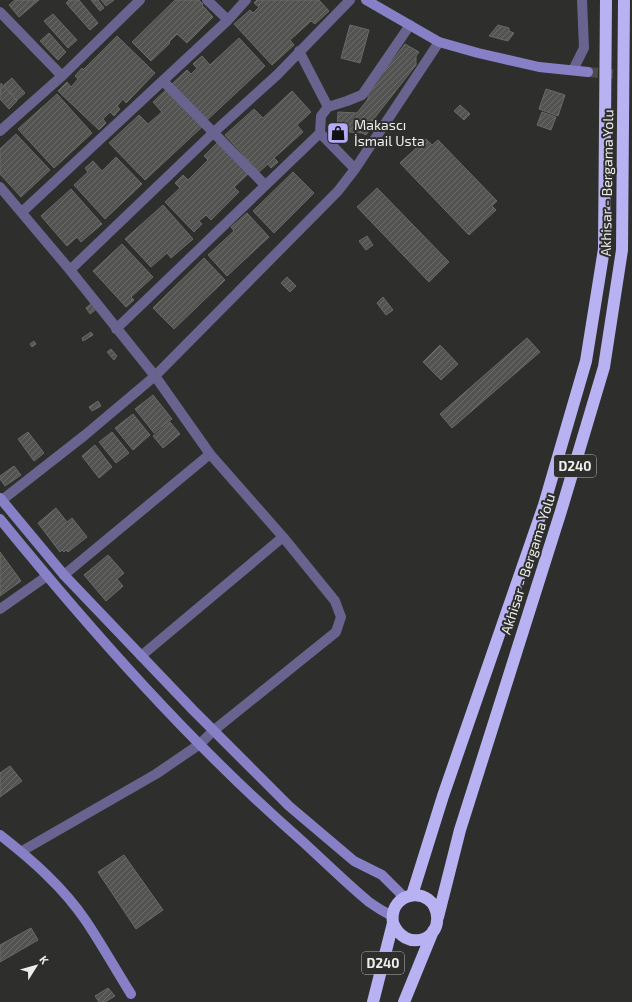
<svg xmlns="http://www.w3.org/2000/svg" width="632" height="1002" font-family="'Exo 2',sans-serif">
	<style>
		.building { fill: url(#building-hatch); stroke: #696a66 }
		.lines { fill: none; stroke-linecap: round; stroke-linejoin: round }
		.secondary-tunnel { stroke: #4b4c49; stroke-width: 10; stroke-dasharray: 10 5; stroke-linecap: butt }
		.street { stroke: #68638f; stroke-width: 10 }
		.secondary { stroke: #8880c6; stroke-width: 10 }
		.highway { stroke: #b8b2f3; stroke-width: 12 }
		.labels { text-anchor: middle; stroke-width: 4; stroke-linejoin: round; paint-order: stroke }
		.shield { fill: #2e2f2c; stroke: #b4b5b3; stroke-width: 1 }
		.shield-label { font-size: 13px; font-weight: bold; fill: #eeefed }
		.poi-label { font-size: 14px; fill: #eeefed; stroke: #2e2f2c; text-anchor: start }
		.street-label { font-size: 14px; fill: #eeefed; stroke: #2e2f2c }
	</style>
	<defs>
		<pattern id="building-hatch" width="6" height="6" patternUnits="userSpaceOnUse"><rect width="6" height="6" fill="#535451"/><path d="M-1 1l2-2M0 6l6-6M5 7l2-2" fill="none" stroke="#6c6d6a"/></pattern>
	</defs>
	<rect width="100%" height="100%" fill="#2e2f2c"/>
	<!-- building -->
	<path class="building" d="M15 0H39L19 17 9 5Z
		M69 0H79L98 23 90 30 66 3Z
		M91 0H98L104 8 100 11Z
		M101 0H114L106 6Z
		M175 0H199L203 4 202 5 213 17 187 43 177 34 169 42 170 43 151 61 132 42Z
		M257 0H319L329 11 315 24 311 21 290 40 294 45 272 65 234 24 250 10 253 13 259 7 254 3Z
		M53 14 77 40 68 48 44 21Z
		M350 25 369 30 360 63 341 58Z
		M498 25 509 28V31L514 33 508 41 489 36Z
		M49 33 66 52 58 60 40 41Z
		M117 36 155 73 126 103 123 99 117 106 120 109 114 116 110 112 103 119 106 123 99 130 58 91 67 82 71 87 78 79 75 76 82 68 83 70Z
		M239 38 265 66 206 121 172 84 187 70 191 74 197 68 193 64 202 56 210 65Z
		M405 44 419 52 416 56V65L369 125V131L366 135 362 133 337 131 338 112 357 113 368 99V92Z
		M12 78 25 93 17 100 4 85Z
		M1 83 17 101 9 109 0 99Z
		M168 88 203 126 145 180 109 143 139 115 148 124 162 112 153 102Z
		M546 89 565 95 558 116 539 109Z
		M292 91 311 112 297 125 303 132 274 158 278 162 271 168 268 164 259 172 225 135 254 109 263 118Z
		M57 94 92 133 54 168 18 129Z
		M460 105 470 114 464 120 454 111Z
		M542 112 556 117 551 130 537 125Z
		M16 134 50 170 21 197 0 174V149Z
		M426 139 432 145 438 140 497 201 492 206 496 210 469 235 400 163Z
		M218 142 249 173 234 187 239 192 211 220 206 215 199 221 202 224 194 232 165 202 180 188 175 183 183 175 188 180 208 160 204 156Z
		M116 157 142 184 105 219 74 185 88 172 85 168 93 161 102 171Z
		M293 172 314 193 274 233 253 211Z
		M377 188 449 262 429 282 357 207Z
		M71 189 102 224 81 242 77 237 67 246 41 216Z
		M163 205 193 239 171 258 167 253 151 267 125 239Z
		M247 213 269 237 227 276 208 255 234 231 231 227Z
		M367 236 373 245 366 250 359 241Z
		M122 244 153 277 131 297 134 300 126 307 93 271Z
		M204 258 225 280 174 329 153 308Z
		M287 277 296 286 290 292 281 283Z
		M383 297 393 310 386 315 377 303Z
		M93 302 98 308 90 314 86 308Z
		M91 332 93 335 83 341 82 338Z
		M527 338 540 352 452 428 440 414Z
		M34 341 36 344 32 347 30 344Z
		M440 345 458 364 441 380 423 362Z
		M111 349 117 356 114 360 107 352Z
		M153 395 172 419 154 433 135 409Z
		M98 401 101 406 92 411 89 407Z
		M133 414 150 435 133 450 115 428Z
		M170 422 180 434 163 448 153 436Z
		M28 432 44 453 34 461 18 439Z
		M112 432 129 453 116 463 99 442Z
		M95 445 112 467 99 478 82 456Z
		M14 466 21 475 5 486 0 479V476Z
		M56 508 67 522 72 518 87 537 68 552 66 550 64 552 62 550 60 552 38 523Z
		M0 552 21 581 0 596Z
		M108 555 124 573 117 579 123 586 106 601 84 575Z
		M10 766 22 781 0 797V773Z
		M124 855 163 910 136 929 98 872Z
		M31 928 38 940 0 962V945Z
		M108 988 115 996 105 1002H99L95 996Z"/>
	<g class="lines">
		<!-- secondary-tunnel -->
		<path class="secondary-tunnel" d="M588 72 632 76"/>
		<!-- street -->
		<path class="street" d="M207 0 228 20
			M0 12 62 76
			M573 70 584 48 582 0
			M163 81 265 185
			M328 107 347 101 362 95 410 25
			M0 131 62 76 140 0
			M320 133 355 169
			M0 187 70 270 155 376 210 454 283 537 335 601 341 617 336 632 213 731 200 744 156 774 22 851
			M22 212 228 20 246 0
			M70 270 213 133 277 75 350 0
			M116 329 320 133 321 116 328 107 299 51
			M2 500 85 435 155 376 338 191 355 169 439 42
			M64 575 210 454
			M0 609 47 576
			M141 656 283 537"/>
		<!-- secondary -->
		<path class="secondary" d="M366 0 439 42 478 53 539 67 588 72
			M0 498 64 575 193 710 289 806 354 861 382 875 404 897
			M0 519C93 633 191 744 302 841 324 861 346 883 369 902 376 907 384 912 392 916
			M0 835C32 860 63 887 86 921 102 945 116 970 131 994"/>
		<!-- highway -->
		<path class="highway" d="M412 895 443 796 544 505 586 361 604 249 606 0
			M438 917 460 830 561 511 604 367 622 250 624 0
			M373 1002 393 923C388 890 434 885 437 916 440 941 405 952 393 923
			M404 1002 433 931"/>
	</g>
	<!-- icons -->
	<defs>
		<g id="shop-square" transform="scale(1.15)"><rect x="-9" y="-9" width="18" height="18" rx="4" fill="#b5acf8" stroke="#2e2f2c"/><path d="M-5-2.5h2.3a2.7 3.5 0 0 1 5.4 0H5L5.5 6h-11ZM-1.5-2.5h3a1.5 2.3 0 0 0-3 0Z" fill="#111"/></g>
	</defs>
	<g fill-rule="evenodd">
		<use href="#shop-square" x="338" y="133"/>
	</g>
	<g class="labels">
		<!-- shield labels -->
		<g class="shield">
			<rect x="554" y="455" width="42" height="22" rx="3"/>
			<rect x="362" y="952" width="42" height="22" rx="3"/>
		</g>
		<g class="shield-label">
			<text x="575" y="471">D240</text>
			<text x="383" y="968">D240</text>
		</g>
		<!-- poi labels -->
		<g class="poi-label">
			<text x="354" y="130">Makascı<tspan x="354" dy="16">İsmail Usta</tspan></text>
		</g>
		<!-- street labels -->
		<g class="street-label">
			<text transform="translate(607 183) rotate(-89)" y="5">Akhisar - Bergama Yolu</text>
			<text transform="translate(528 564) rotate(-72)" y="5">Akhisar - Bergama Yolu</text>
		</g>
	</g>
	<!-- north arrow -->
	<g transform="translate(36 966) rotate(53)" stroke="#2e2f2c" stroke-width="3" paint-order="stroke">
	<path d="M0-3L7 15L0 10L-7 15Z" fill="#eeefed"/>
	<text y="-6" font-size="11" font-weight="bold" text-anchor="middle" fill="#eeefed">K</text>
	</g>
</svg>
